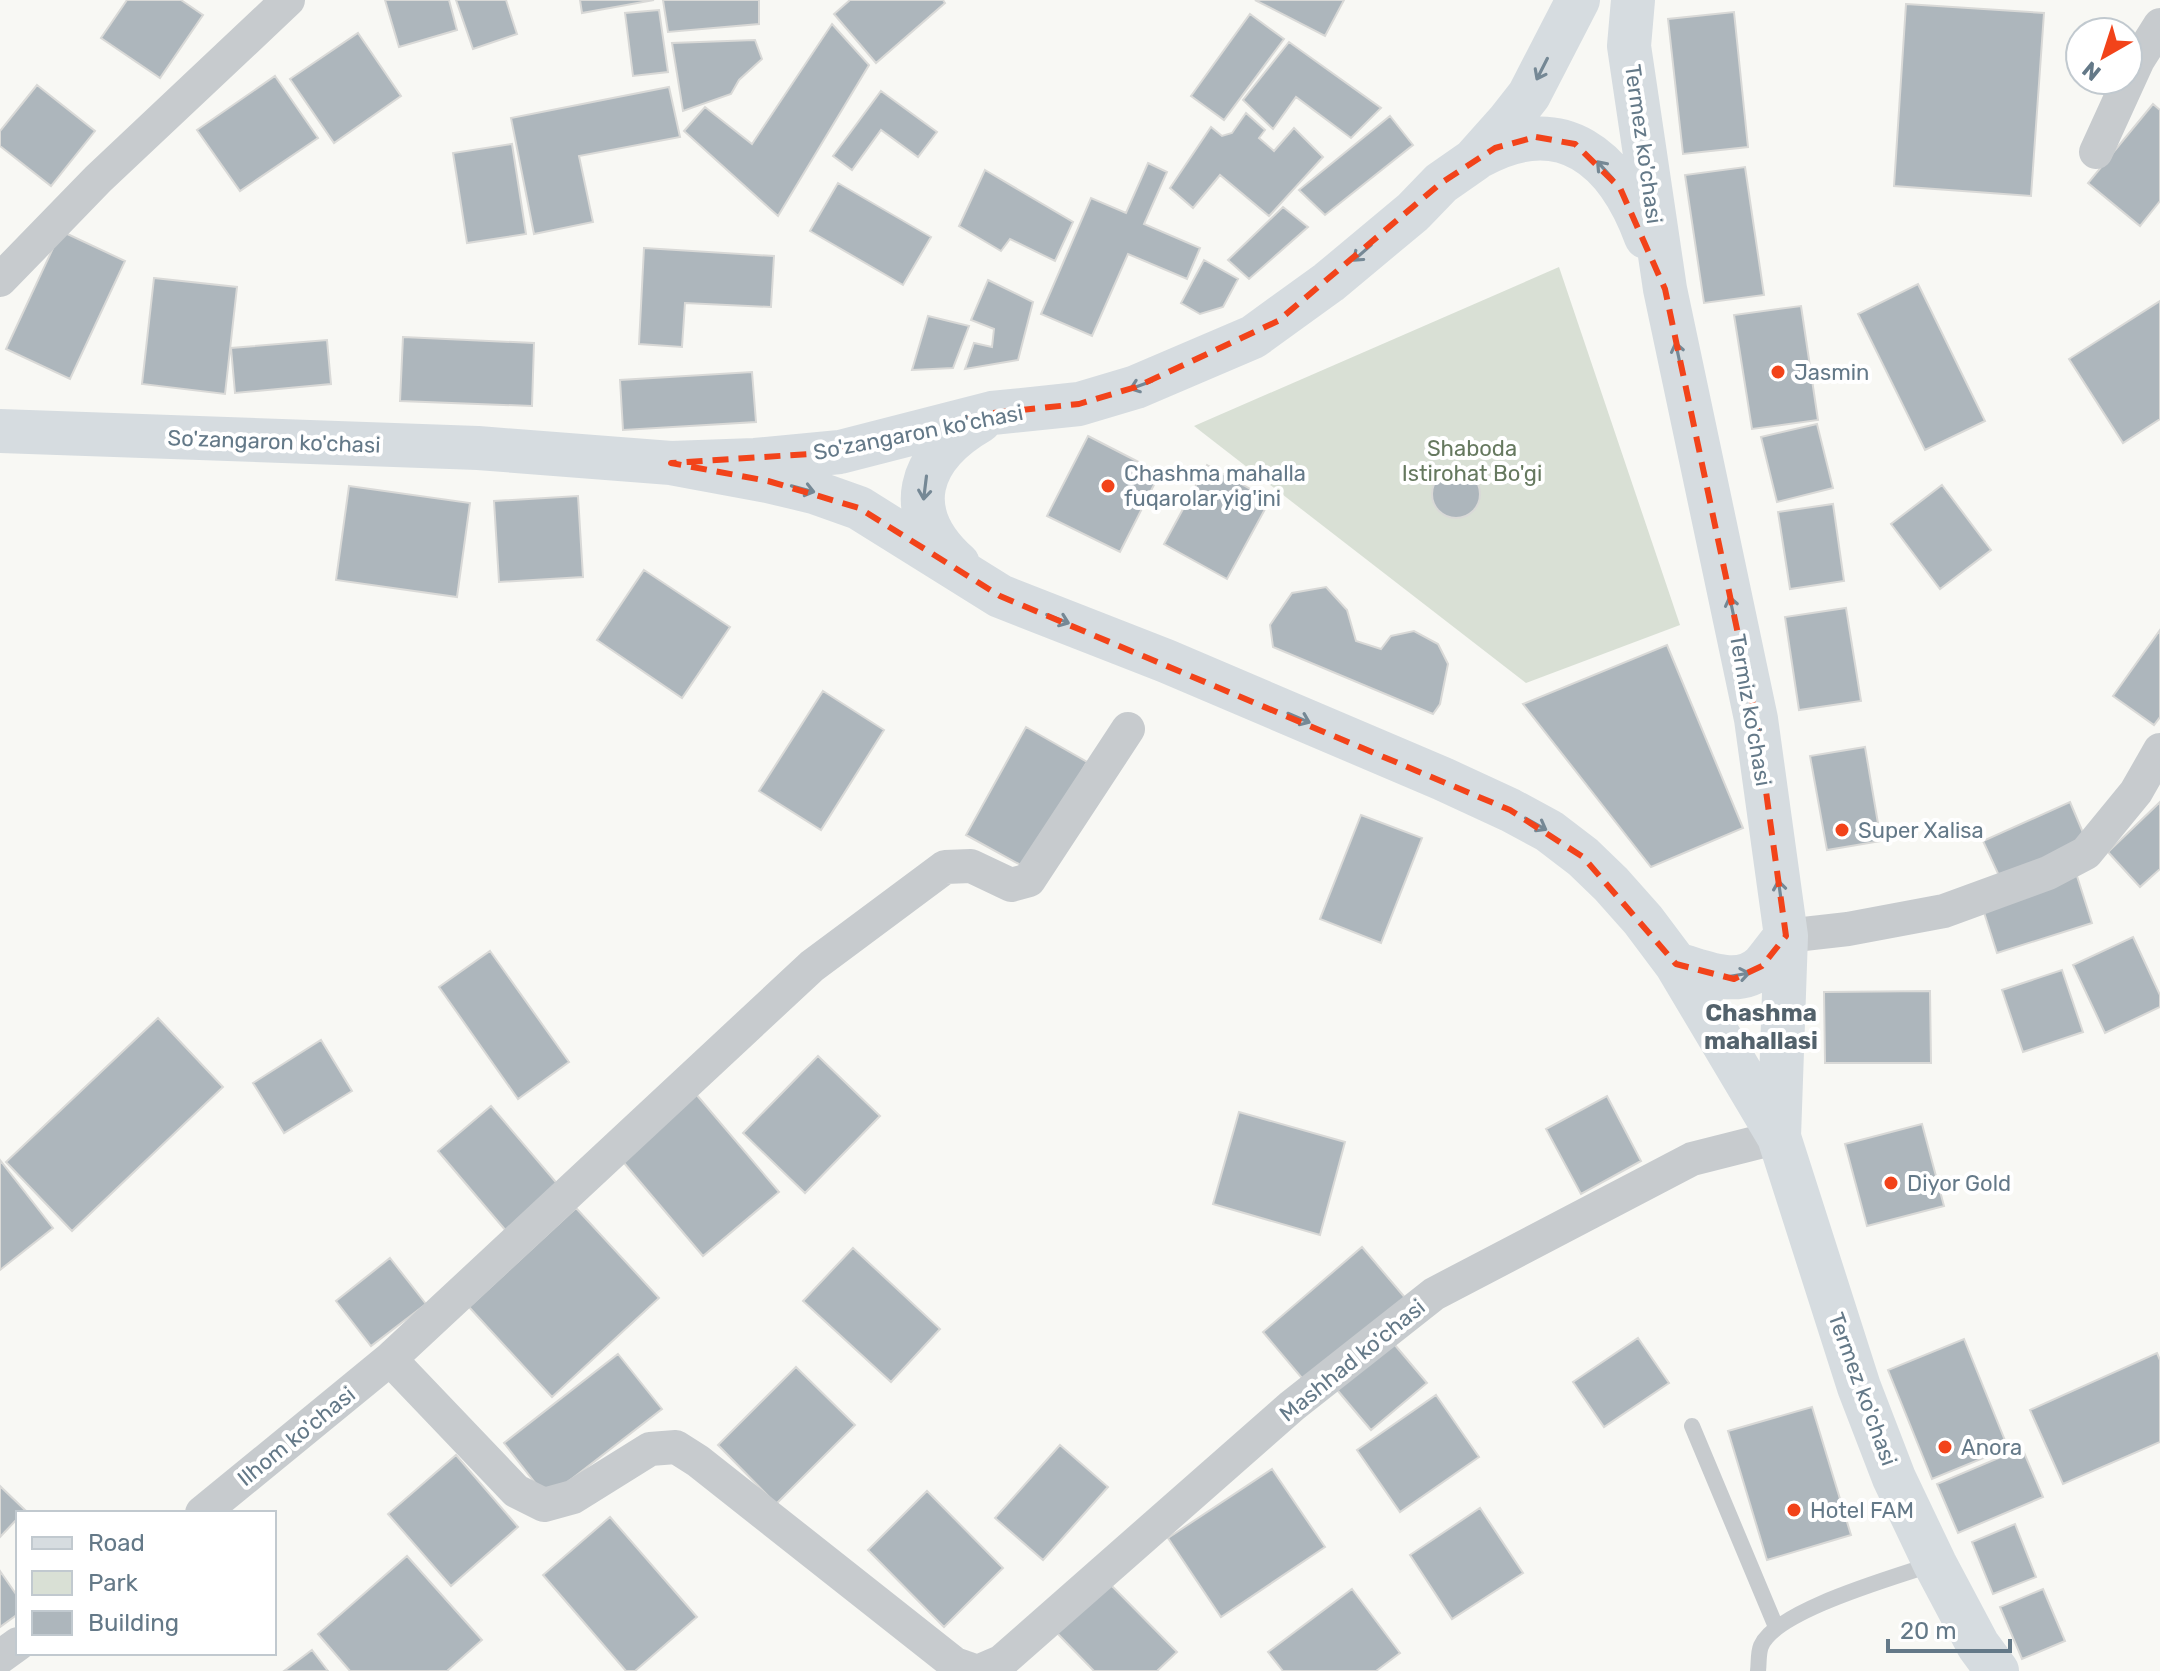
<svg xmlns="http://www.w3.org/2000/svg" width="2160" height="1671" font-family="Rubik,sans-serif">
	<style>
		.green { fill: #d9e0d5 }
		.building { fill: #adb6bc; stroke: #d9d9d7; stroke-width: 2 }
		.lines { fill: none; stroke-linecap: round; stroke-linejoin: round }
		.service { stroke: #c7cbce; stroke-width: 16 }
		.minor { stroke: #c7cbce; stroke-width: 34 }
		.secondary { stroke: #d6dce0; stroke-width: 44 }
		.oneway { stroke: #758895 }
		.marked { fill: none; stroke: #f2431a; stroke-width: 6; stroke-dasharray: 16 10; stroke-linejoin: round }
		.poi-dot { fill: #f2431a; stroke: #fff; stroke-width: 3 }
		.labels { text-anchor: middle; stroke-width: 8; stroke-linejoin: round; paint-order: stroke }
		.street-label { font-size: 22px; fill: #647988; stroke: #fff }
		.poi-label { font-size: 22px; fill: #647988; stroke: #fff; text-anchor: start }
		.park-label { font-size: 22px; fill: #66795f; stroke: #fff }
		.neighbourhood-label { font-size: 24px; font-weight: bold; fill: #53626c; stroke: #fff }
	</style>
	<rect width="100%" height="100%" fill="#f8f8f4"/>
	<!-- green -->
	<path class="green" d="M1559 267 1680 625 1526 683 1194 426Z"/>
	<!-- building -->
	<path class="building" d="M127 0H181L203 15 160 78 101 38Z
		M385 0H449L457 30 399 47Z
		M456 0H506L517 34 473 49Z
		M580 0H654L582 13Z
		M663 0H759V24L668 32Z
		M850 0H943L945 3 876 63 834 14Z
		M1255 0H1344L1325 36Z
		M1906 4 2044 13 2031 196 1894 186Z
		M659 10 668 72 633 76 625 13Z
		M1734 12 1748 147 1683 154 1668 19Z
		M1250 14 1284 39 1224 120 1191 96Z
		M832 24 869 65 778 216 684 131 705 107 752 144Z
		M358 33 401 96 334 143 290 79Z
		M755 40 762 59 739 80 731 94 683 111 672 43Z
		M1289 42 1381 108 1351 138 1296 97 1273 129 1243 100Z
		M275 76 318 138 240 191 197 130Z
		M37 85 95 131 51 186 0 146V131Z
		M669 87 680 137 579 156 593 222 534 234 511 118Z
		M881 91 937 132 918 157 881 130 852 170 833 156Z
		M2153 104 2160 110V201L2140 226 2088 183Z
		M1246 113 1265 130 1259 138 1274 151 1294 128 1323 157 1269 216 1220 175 1193 208 1170 188 1211 127 1222 136 1232 133Z
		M1390 116 1413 145 1325 215 1299 190Z
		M512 144 526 234 467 243 453 153Z
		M1148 163 1167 172 1144 224 1200 248 1187 279 1128 254 1092 336 1041 314 1091 198 1126 213Z
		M1745 167 1764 295 1704 303 1685 175Z
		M985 170 1073 222 1055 261 1010 239 1001 251 959 226Z
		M838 183 931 237 903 285 810 231Z
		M1283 207 1308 227 1249 279 1228 260Z
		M61 231 125 261 70 379 6 349Z
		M644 248 774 256 771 307 685 303 682 347 639 344Z
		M1204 260 1238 279 1223 307 1200 314 1181 303Z
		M154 278 237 287 225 394 142 384Z
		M988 280 1033 302 1018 360 965 369 974 343 992 347 994 329 971 320Z
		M1918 284 1985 421 1925 450 1858 314Z
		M2160 301V419L2123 443 2069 359Z
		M1801 306 1818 420 1752 429 1734 315Z
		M928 316 969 326 953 368 912 370Z
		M403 337 534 343 532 406 400 401Z
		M327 340 331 384 235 393 231 348Z
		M752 372 756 422 623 430 620 380Z
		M1817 424 1833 488 1777 502 1761 437Z
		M1088 436 1160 473 1120 552 1047 516Z
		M1207 465 1270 500 1227 579 1164 544Z
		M1432 494a24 24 0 1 1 48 0a24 24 0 1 1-48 0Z
		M1942 485 1991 550 1940 589 1891 524Z
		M349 486 470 503 457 597 336 580Z
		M578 496 583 577 499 582 494 501Z
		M1833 504 1844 581 1790 589 1778 512Z
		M644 570 730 627 682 698 597 640Z
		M1326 587 1347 610 1356 641 1381 649 1391 636 1414 631 1438 644 1448 664 1440 704 1433 714 1273 647 1270 625 1292 593Z
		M1846 608 1861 701 1799 710 1785 617Z
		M2160 630V717L2154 725 2113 696Z
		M1667 645 1743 828 1651 867 1523 704Z
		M823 691 884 730 821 830 759 791Z
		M1026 727 1087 762 1028 869 966 835Z
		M1865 747 1881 841 1827 850 1810 756Z
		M2070 802 2087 842 2001 880 1983 841Z
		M2160 802V869L2140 887 2108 852Z
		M1361 815 1422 838 1381 943 1320 919Z
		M2076 873 2092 923 1997 953 1981 903Z
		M2133 937 2160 995V1007L2105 1033 2073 965Z
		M490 951 569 1062 518 1099 439 987Z
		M2062 970 2083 1032 2023 1052 2002 990Z
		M1930 991 1931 1063H1825L1824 992Z
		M158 1018 223 1087 72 1231 6 1162Z
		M321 1040 352 1091 284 1133 253 1083Z
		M818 1056 880 1116 805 1193 743 1133Z
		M695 1093 779 1192 703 1256 619 1157Z
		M1607 1096 1641 1161 1581 1194 1546 1129Z
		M491 1106 560 1187 507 1232 438 1151Z
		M1239 1112 1345 1142 1320 1235 1213 1204Z
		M1922 1124 1944 1206 1867 1226 1845 1144Z
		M0 1160 53 1228 0 1270Z
		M576 1208 659 1298 552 1397 469 1307Z
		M1362 1247 1407 1300 1307 1384 1263 1332Z
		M853 1248 940 1329 891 1382 803 1301Z
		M390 1258 426 1304 371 1346 336 1301Z
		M1389 1338 1427 1383 1371 1430 1333 1385Z
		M1638 1338 1669 1383 1604 1427 1573 1382Z
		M1964 1339 2008 1448 1932 1479 1888 1370Z
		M2157 1353 2160 1360V1442L2063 1484 2030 1410Z
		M618 1354 662 1409 547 1498 504 1443Z
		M796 1367 855 1425 776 1504 718 1445Z
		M1436 1395 1479 1457 1400 1512 1357 1450Z
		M1812 1407 1851 1535 1767 1560 1728 1431Z
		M1060 1445 1108 1487 1043 1560 995 1518Z
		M2022 1448 2043 1497 1958 1533 1937 1484Z
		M456 1455 518 1527 451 1586 388 1514Z
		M1272 1469 1325 1547 1221 1617 1168 1538Z
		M0 1486 25 1510 18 1513V1518L0 1537Z
		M927 1491 1003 1568 944 1627 868 1550Z
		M1480 1508 1523 1573 1452 1619 1410 1555Z
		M610 1517 697 1617 635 1671H626L543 1575Z
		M2015 1524 2036 1577 1993 1594 1972 1542Z
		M407 1556 482 1640 447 1671H350L318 1634Z
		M0 1571 18 1597V1614L0 1627Z
		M1108 1582 1177 1652 1157 1671H1094L1057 1633Z
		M1352 1589 1400 1653 1376 1671H1283L1268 1652Z
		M2043 1589 2065 1641 2022 1659 2000 1607Z
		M312 1650 328 1671H284Z"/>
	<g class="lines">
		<!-- service -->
		<path class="service" d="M1692 1426 1776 1627
			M1758 1671C1759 1664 1758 1653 1761 1646 1776 1610 1896 1577 1933 1564"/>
		<!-- minor -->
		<path class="minor" d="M2096 152 2138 60 2160 25
			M0 280 98 179 288 0
			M1786 936 1848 929 1944 911 2048 873 2086 853 2136 792 2160 750
			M390 1359 516 1491 544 1505 573 1497 650 1449 676 1447 698 1461 955 1664 975 1671
			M202 1513 390 1359 812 966 945 867 971 866 1011 885 1029 880 1128 729
			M0 1657 18 1644
			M980 1671 1001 1662 1292 1406 1434 1294 1692 1159 1779 1137"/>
		<!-- secondary -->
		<path class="secondary" d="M1633 0 1629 46 1665 289 1756 719 1786 936 1779 1137
			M1480 156C1562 111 1617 158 1646 237
			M0 431 478 448 671 463 755 460 840 452 992 413 1079 404 1136 387 1253 337 1329 282 1413 212 1441 183 1474 160 1507 123 1529 95 1578 0
			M671 463 768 481 814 492 859 508 1000 596 1166 661 1443 779 1510 810 1549 831 1583 857 1611 884 1643 920 1676 964 1779 1137 1859 1387 1894 1478 1935 1564 1978 1645 1997 1671
			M958 564C900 512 918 457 980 421
			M1676 964C1703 971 1738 989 1762 966 1770 957 1778 945 1786 936"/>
	</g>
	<!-- one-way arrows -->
	<defs><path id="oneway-shaft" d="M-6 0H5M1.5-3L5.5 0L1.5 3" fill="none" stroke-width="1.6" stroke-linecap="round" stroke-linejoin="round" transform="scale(2)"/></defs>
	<g class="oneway">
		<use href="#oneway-shaft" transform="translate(1542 69) rotate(117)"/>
		<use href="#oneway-shaft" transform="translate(1605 170) rotate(-132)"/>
		<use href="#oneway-shaft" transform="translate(1362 253) rotate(139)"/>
		<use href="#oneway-shaft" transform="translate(1678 354) rotate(-102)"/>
		<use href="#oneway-shaft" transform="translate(1141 385) rotate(160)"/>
		<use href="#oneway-shaft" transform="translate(925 488) rotate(97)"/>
		<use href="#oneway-shaft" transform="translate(803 489) rotate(15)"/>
		<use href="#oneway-shaft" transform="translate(1732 608) rotate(-102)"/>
		<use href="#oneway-shaft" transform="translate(1058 619) rotate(21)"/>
		<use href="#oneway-shaft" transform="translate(1299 718) rotate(23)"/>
		<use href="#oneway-shaft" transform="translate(1536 824) rotate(29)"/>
		<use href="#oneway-shaft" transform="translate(1780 892) rotate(-98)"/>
		<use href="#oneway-shaft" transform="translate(1738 975) rotate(-10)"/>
	</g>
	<!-- marked area -->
	<path class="marked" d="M1536 137 1575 144 1620 188 1665 289 1756 719 1786 936 1762 966 1734 979 1676 964 1583 857 1510 810 1000 596 859 508 768 481 671 463 840 452 992 413 1079 404 1136 387 1278 321 1441 183 1495 148Z"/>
	<!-- markers -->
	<g class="poi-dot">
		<circle cx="1778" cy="372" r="8"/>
		<circle cx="1108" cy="486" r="8"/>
		<circle cx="1842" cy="830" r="8"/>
		<circle cx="1891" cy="1183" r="8"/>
		<circle cx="1945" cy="1447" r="8"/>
		<circle cx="1794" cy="1510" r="8"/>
	</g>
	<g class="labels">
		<!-- street labels -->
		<g class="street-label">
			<text transform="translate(1644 144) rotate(82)" y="8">Termez ko'chasi</text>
			<text transform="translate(918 432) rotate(-11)" y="8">So'zangaron ko'chasi</text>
			<text transform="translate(274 441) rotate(2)" y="8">So'zangaron ko'chasi</text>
			<text transform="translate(1751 710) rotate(80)" y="8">Termiz ko'chasi</text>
			<text transform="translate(1352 1360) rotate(-39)" y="8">Mashhad ko'chasi</text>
			<text transform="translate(1863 1389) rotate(70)" y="8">Termez ko'chasi</text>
			<text transform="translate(296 1436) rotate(-39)" y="8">Ilhom ko'chasi</text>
		</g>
		<!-- poi labels -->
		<g class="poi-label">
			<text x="1794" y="380">Jasmin</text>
			<text x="1124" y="481">Chashma mahalla<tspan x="1124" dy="25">fuqarolar yig'ini</tspan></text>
			<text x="1858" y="838">Super Xalisa</text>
			<text x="1907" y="1191">Diyor Gold</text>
			<text x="1961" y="1455">Anora</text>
			<text x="1810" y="1518">Hotel FAM</text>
		</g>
		<!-- park labels -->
		<g class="park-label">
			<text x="1472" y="456">Shaboda<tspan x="1472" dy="25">Istirohat Bo'gi</tspan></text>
		</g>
		<!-- neighbourhood labels -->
		<g class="neighbourhood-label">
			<text x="1761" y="1021">Chashma<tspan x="1761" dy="28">mahallasi</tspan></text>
		</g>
	</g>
	<!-- legend -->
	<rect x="16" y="1511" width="260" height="144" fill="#ffffff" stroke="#c1c9cf" stroke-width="2"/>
	<rect x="32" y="1537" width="40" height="12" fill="#d6dce0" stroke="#c1c9cf" stroke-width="2"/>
	<text x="88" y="1551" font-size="24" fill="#647988">Road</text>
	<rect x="32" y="1571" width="40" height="24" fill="#d9e0d5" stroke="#c1c9cf" stroke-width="2"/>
	<text x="88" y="1591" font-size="24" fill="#647988">Park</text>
	<rect x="32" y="1611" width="40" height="24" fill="#adb6bc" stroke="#c1c9cf" stroke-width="2"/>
	<text x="88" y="1631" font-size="24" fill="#647988">Building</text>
	<!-- north arrow -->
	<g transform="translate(2104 56) rotate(219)"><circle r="38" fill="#ffffff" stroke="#c1c9cf" stroke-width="2"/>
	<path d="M0-6L14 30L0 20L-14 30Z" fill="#f2431a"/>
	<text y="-12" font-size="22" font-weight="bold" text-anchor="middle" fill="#647988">N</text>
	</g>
	<!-- scale -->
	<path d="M1888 1639v12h122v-12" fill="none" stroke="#647988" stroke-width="4"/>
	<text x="1900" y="1639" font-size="24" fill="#647988" stroke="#ffffff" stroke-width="6" paint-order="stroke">20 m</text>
</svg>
